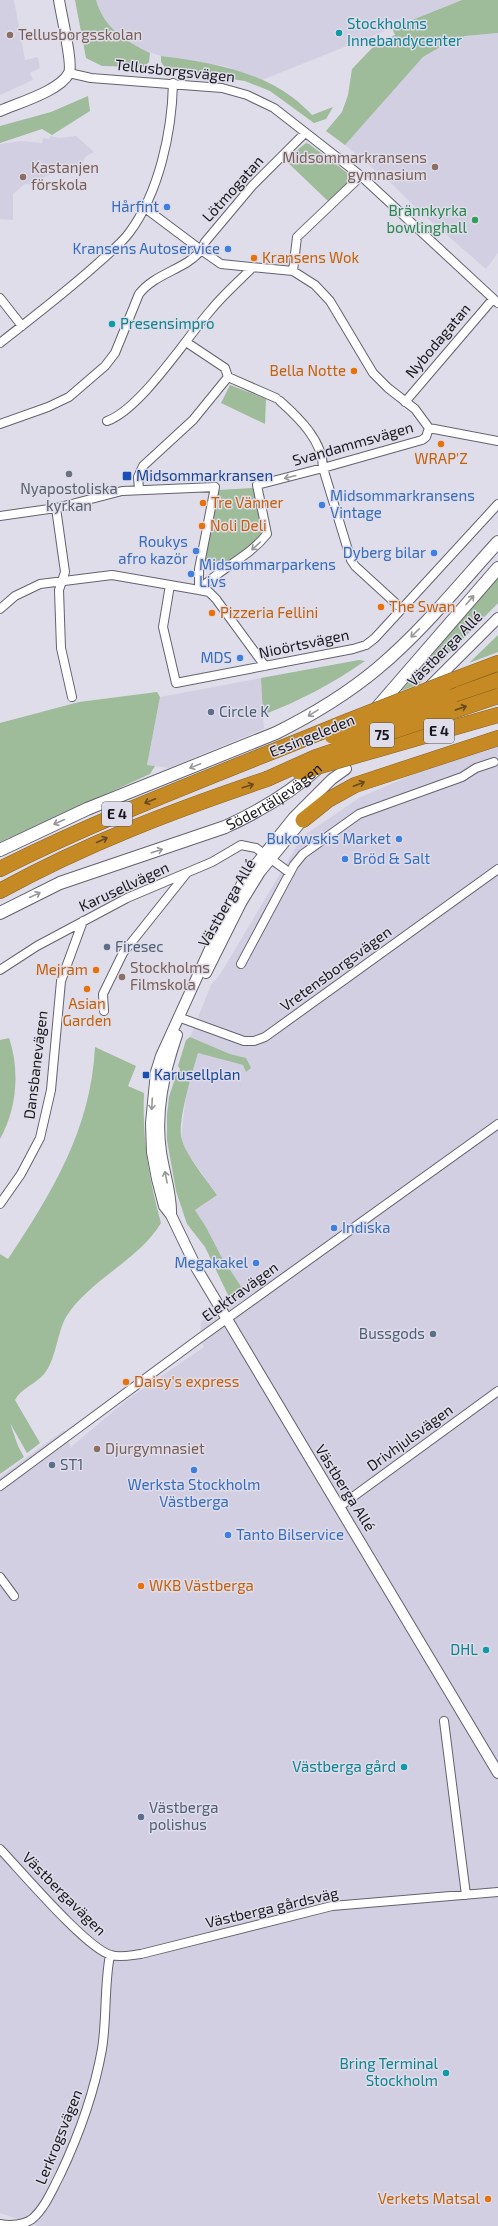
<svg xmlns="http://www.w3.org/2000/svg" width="498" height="2226" font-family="'Exo 2',sans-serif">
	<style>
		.built { fill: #d3cfe3 }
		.green { fill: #9ebb9a }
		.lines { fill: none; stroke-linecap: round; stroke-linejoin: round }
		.minor-casing { stroke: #64626e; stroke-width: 10 }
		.tertiary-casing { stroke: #64626e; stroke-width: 12 }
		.secondary-casing { stroke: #64626e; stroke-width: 14 }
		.motorway-casing { stroke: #896121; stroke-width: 16 }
		.minor { stroke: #fff; stroke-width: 8 }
		.tertiary { stroke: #fff; stroke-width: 10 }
		.secondary { stroke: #fff; stroke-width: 12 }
		.motorway { stroke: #c68a24; stroke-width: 15 }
		.motorway-bridge-casing { stroke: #896121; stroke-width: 16; stroke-linecap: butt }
		.motorway-bridge { stroke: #c68a24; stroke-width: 15 }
		.oneway { stroke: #979698 }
		.oneway2 { stroke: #664a1f }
		.culture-dot { fill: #0f9aa8; stroke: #dfddea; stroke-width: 1.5 }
		.education-dot { fill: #8d6e63; stroke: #dfddea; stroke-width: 1.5 }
		.shop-dot { fill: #3f7fe0; stroke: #dfddea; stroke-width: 1.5 }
		.leisure-dot { fill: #2e9e5b; stroke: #dfddea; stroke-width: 1.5 }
		.food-dot { fill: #e8710a; stroke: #dfddea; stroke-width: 1.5 }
		.worship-dot { fill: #6b7280; stroke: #dfddea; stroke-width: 1.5 }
		.transit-dot { fill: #1a4fb4; stroke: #dfddea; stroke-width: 1.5 }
		.service-dot { fill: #5c6f8a; stroke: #dfddea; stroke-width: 1.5 }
		.labels { text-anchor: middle; stroke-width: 3; stroke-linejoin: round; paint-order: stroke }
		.shield { fill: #dfddea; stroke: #535259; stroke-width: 1 }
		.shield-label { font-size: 14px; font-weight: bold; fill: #17161b }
		.culture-label { font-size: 15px; fill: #0d838f; stroke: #dfddea; text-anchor: end }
		.education-label { font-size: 15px; fill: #785e54; stroke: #dfddea; text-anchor: start }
		.street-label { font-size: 15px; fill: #17161b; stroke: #dfddea }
		.shop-label { font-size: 15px; fill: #366cbe; stroke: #dfddea; text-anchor: end }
		.leisure-label { font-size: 15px; fill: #27864d; stroke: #dfddea; text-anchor: end }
		.food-label { font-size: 15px; fill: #c56008; stroke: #dfddea; text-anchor: start }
		.transit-label { font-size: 15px; fill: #164399; stroke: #dfddea; text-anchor: start }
		.worship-label { font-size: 15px; fill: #5b616d; stroke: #dfddea }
		.service-label { font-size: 15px; fill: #4e5e75; stroke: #dfddea; text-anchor: start }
	</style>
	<rect width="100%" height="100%" fill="#dfddea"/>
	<!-- built -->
	<path class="built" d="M0 0H14L25 60 38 57 40 68 30 73 33 80 0 95Z
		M96 0H462L262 80 225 66 161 56 142 50 120 37 112 29 101 14Z
		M498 33V253L486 269 419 211 392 184 345 145 423 57 447 43 465 36Z
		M50 136 59 138 76 136 94 152 86 156 83 161 84 170H58L39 180 38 185 25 184 13 194V220L0 219V144L21 141 42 143 43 138 50 139Z
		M261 678 264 729 169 768 147 765 160 697Z
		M498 745V2226H38L0 2213V1477L64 1430 71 1447 128 1399 204 1347 200 1338 201 1322 228 1295 237 1296 244 1291 221 1256 206 1227 195 1210 217 1194 188 1154 181 1139 186 1094 198 1053 243 1065 246 1058 230 1054 190 1037 211 985 221 973 302 837 359 798 409 776Z"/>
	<!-- green -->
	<path class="green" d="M75 0H96C104 28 125 41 150 53L149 62 144 67 102 66 86 58Z
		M462 0H498V33L465 36 447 43 423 57 345 145 326 131 342 112 348 95 352 69 374 46 395 35 392 28Z
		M161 56C206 62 254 69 292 97 299 102 306 109 312 115L333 107 326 119 314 123 270 91 245 81 166 69 161 62Z
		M88 96 90 111 52 135 42 129 0 143V126L51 112Z
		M306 143 309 144 350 175 351 179 350 182 328 201 285 160Z
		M230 385 266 399 265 424 221 403Z
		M253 488 262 531 258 541 216 569 204 567 218 490Z
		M498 577V603L419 684 401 691Z
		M498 635V652L469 663Z
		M359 660 365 661C332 684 299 701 263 715L261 678Z
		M157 692 160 697 147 765 155 766 150 774 0 842V723L79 702Z
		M190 1037 230 1054 246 1058 251 1068 246 1072 243 1065 198 1053C193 1070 176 1125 182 1140 187 1157 207 1180 217 1195L195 1210 206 1227 221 1256 244 1291 236 1298 228 1295 205 1247 187 1224 176 1191 167 1140V1115L169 1097 176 1075H178L180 1069 178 1066 186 1040Z
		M9 1038C20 1070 17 1109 0 1139V1040Z
		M95 1047 136 1066 128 1086 144 1093C142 1138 149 1179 161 1223 138 1261 90 1279 66 1317 57 1333 56 1360 44 1374 36 1384 21 1388 15 1400L40 1443 27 1453 10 1423 18 1446 24 1457 0 1474V1254L8 1259C52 1193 91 1129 95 1047Z"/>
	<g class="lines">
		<!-- minor casing -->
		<g class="minor-casing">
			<path id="minor" d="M69 73 91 78 222 88 247 95 274 108 361 176 498 303
				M145 208 201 250 205 242 252 186 305 133
				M293 271 297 237 361 176
				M0 298 22 326
				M186 342 225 368 228 377
				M0 343C33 317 66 292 97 264 108 254 121 244 129 233 159 193 172 132 173 83
				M228 377 276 398
				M280 401C299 418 323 441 323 468L351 560 355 566 402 609
				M405 402 493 299
				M107 421C141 409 186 338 211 310 223 295 238 282 252 268
				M0 424 48 407 69 397 105 366 115 353 139 294C155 273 187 269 201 250L221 264 293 271 315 285 330 301 373 373 388 388 415 409 429 428
				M139 489 138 477 143 466 193 420 228 377
				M56 508 65 572 59 590 61 648 72 697
				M0 516 56 508 122 491 215 487 199 569V590
				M170 585 163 627 176 683 353 649 366 645 375 638 498 504
				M199 590C220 568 249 557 267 534L257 485 323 468 422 440 426 437 429 428 498 441
				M0 609 15 596 40 584 112 575 199 590 209 592 216 599 265 666
				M241 964 294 865 303 854 359 814 462 777 476 768 494 762
				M0 970 37 946 127 898 212 862 241 845 256 848 290 873
				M104 1011 103 994 123 953 186 874
				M178 1017 244 1041H254L265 1037 498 869
				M0 1204 21 1174 40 1138 51 1090 61 981 83 921
				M0 1486 200 1338 498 1124
				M339 1507 498 1391
				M0 1577 14 1596
				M444 1721 466 1895
				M0 1849C21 1871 87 1949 111 1955 120 1958 132 1955 141 1954L332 1906 498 1892
				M0 2224C10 2226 24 2225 32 2219 45 2208 52 2190 60 2175 79 2135 94 2094 102 2049 107 2018 104 1986 110 1955"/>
		</g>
		<!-- tertiary casing -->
		<g class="tertiary-casing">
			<path id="tertiary" d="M0 111C18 103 60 91 69 73 73 64 61 13 59 0
				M429 687 498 618
				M346 769 332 779 294 817 245 878 224 918 161 1056 156 1072 151 1123 152 1152 157 1179 164 1206 171 1215 197 1269 498 1773
				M206 973 241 903 260 872 306 816
				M171 1215C172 1194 164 1173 161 1152 155 1112 164 1073 177 1035"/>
		</g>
		<!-- secondary casing -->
		<g class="secondary-casing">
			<g id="secondary">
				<path d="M375 710 498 568"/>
				<path d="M0 850 87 809 276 733C312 715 347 694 378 668 423 630 459 585 498 542"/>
				<path id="s1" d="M0 913 60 883 225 827C260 811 291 793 320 766"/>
			</g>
		</g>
		<!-- motorway casing -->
		<g class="motorway-casing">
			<path id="motorway" d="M453 680 498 663
				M451 697 498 680
				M386 747 498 715
				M303 820 328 800 355 785 498 738
				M0 869C113 812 232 769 348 721
				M0 891C85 844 175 810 267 779"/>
		</g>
		<!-- minor -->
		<use href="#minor" class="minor"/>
		<!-- tertiary -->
		<use href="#tertiary" class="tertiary"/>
		<!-- secondary -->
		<use href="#secondary" class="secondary"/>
		<!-- motorway -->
		<use href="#motorway" class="motorway"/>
		<!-- motorway-bridge casing -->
		<g class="motorway-bridge-casing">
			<path id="motorway-bridge" d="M348 721 453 680
				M332 736 451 697
				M299 772 386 747
				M267 779 316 757 498 696"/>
		</g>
		<!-- motorway-bridge -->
		<use href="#motorway-bridge" class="motorway-bridge"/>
	</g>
	<!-- one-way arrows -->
	<defs><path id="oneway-shaft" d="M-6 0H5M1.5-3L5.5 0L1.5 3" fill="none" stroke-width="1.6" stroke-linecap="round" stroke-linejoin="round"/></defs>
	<g class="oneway">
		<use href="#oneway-shaft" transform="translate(290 477) rotate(166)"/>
		<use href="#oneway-shaft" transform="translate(256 546) rotate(138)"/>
		<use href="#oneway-shaft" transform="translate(470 600) rotate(-49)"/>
		<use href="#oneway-shaft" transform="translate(415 633) rotate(135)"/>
		<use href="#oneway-shaft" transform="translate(313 713) rotate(148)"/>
		<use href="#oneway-shaft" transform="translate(195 766) rotate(158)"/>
		<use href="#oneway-shaft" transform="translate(59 822) rotate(156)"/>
		<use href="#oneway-shaft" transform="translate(157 851) rotate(-18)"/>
		<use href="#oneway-shaft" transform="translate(35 895) rotate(-25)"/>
		<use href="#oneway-shaft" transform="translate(152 1104) rotate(93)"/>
		<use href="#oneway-shaft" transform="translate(166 1177) rotate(-101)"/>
	</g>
	<g class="oneway2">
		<use href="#oneway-shaft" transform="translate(461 708) rotate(-19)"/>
		<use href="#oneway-shaft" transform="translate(359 784) rotate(-21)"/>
		<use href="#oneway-shaft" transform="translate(248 786) rotate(-18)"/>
		<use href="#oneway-shaft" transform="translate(150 801) rotate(158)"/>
		<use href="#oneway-shaft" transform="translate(102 840) rotate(-24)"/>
	</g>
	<!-- markers -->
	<g class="culture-dot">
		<circle cx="339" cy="33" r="4"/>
		<circle cx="112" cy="324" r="4"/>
		<circle cx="486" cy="1650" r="4"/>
		<circle cx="404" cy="1767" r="4"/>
		<circle cx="446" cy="2073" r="4"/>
	</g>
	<g class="education-dot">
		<circle cx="10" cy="35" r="4"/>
		<circle cx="435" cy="167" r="4"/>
		<circle cx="23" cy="177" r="4"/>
		<circle cx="122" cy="977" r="4"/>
		<circle cx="97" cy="1449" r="4"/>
	</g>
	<g class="shop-dot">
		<circle cx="167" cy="207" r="4"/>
		<circle cx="228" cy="249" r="4"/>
		<circle cx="322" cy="505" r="4"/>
		<circle cx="196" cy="551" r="4"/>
		<circle cx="434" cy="553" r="4"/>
		<circle cx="191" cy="574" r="4"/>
		<circle cx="240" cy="658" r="4"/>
		<circle cx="399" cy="839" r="4"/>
		<circle cx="345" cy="859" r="4"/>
		<circle cx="334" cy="1228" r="4"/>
		<circle cx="256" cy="1263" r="4"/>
		<circle cx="194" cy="1470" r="4"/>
		<circle cx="228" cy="1535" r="4"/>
	</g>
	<circle class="leisure-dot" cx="475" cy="220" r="4"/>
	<g class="food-dot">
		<circle cx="254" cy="258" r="4"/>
		<circle cx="354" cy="371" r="4"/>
		<circle cx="441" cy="444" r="4"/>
		<circle cx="203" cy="503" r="4"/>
		<circle cx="202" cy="526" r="4"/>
		<circle cx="381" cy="607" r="4"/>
		<circle cx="212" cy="613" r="4"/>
		<circle cx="96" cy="970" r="4"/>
		<circle cx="87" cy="989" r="4"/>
		<circle cx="126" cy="1382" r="4"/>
		<circle cx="141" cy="1586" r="4"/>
		<circle cx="488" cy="2199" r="4"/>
	</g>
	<circle class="worship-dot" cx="69" cy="474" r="4"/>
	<g class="transit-dot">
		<rect x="122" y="471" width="10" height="10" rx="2"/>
		<rect x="142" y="1071" width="8" height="8" rx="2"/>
	</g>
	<g class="service-dot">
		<circle cx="211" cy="712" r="4"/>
		<circle cx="107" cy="947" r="4"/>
		<circle cx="433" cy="1334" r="4"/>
		<circle cx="52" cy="1465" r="4"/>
		<circle cx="141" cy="1817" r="4"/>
	</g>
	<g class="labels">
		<!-- shield labels -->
		<g class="shield">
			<rect x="424" y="719" width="30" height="24" rx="3"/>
			<rect x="370" y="723" width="24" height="24" rx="3"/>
			<rect x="102" y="802" width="30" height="24" rx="3"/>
		</g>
		<g class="shield-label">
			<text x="439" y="736">E 4</text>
			<text x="382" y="740">75</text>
			<text x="117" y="819">E 4</text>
		</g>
		<!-- culture labels -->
		<g class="culture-label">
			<text x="347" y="29" text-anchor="start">Stockholms<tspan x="347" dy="17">Innebandycenter</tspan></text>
			<text x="120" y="329" text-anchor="start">Presensimpro</text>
			<text x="478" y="1655">DHL</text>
			<text x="396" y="1772">Västberga gård</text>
			<text x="438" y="2069">Bring Terminal<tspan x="438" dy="17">Stockholm</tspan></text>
		</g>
		<!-- education labels -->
		<g class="education-label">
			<text x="18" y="40">Tellusborgsskolan</text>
			<text x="427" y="163" text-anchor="end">Midsommarkransens<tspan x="427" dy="17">gymnasium</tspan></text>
			<text x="31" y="173">Kastanjen<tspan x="31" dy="17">förskola</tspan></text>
			<text x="130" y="973">Stockholms<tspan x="130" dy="17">Filmskola</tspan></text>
			<text x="105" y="1454">Djurgymnasiet</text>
		</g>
		<!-- street labels -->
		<g class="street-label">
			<text transform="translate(175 71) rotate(6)" y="5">Tellusborgsvägen</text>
			<text transform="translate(233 189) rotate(-48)" y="5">Lötmogatan</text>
			<text transform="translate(438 341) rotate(-50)" y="5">Nybodagatan</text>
			<text transform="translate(353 444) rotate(-16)" y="5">Svandammsvägen</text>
			<text transform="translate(304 644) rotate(-12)" y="5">Nioörtsvägen</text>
			<text transform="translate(445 649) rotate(-45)" y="5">Västberga Allé</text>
			<text transform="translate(312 736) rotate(-22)" y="5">Essingeleden</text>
			<text dy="5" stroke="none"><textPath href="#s1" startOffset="299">Södertäljevägen</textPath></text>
			<text transform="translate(124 887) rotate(-25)" y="5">Karusellvägen</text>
			<text transform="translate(227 903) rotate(-60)" y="5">Västberga Allé</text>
			<text transform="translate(336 969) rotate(-36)" y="5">Vretensborgsvägen</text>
			<text transform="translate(36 1065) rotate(-83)" y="5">Dansbanevägen</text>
			<text transform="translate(240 1292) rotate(-36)" y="5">Elektravägen</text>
			<text transform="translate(410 1438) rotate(-36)" y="5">Drivhjulsvägen</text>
			<text transform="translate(345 1488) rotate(58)" y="5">Västberga Allé</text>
			<text transform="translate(64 1894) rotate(45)" y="5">Västbergavägen</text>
			<text transform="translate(272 1908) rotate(-13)" y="5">Västberga gårdsväg</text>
			<text transform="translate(59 2137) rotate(-68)" y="5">Lerkrogsvägen</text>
		</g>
		<!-- shop labels -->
		<g class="shop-label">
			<text x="159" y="212">Hårfint</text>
			<text x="220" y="254">Kransens Autoservice</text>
			<text x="330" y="501" text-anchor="start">Midsommarkransens<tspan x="330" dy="17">Vintage</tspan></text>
			<text x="188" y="547">Roukys<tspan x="188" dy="17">afro kazör</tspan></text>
			<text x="426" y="558">Dyberg bilar</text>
			<text x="199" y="570" text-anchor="start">Midsommarparkens<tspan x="199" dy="17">Livs</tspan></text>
			<text x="232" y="663">MDS</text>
			<text x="391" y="844">Bukowskis Market</text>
			<text x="353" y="864" text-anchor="start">Bröd &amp; Salt</text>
			<text x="342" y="1233" text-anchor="start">Indiska</text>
			<text x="248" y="1268">Megakakel</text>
			<text x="194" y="1490" text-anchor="middle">Werksta Stockholm<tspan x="194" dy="17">Västberga</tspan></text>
			<text x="236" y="1540" text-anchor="start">Tanto Bilservice</text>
		</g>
		<!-- leisure labels -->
		<g class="leisure-label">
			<text x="467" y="216">Brännkyrka<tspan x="467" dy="17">bowlinghall</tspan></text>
		</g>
		<!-- food labels -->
		<g class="food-label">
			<text x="262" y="263">Kransens Wok</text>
			<text x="346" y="376" text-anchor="end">Bella Notte</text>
			<text x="441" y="464" text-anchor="middle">WRAP'Z</text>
			<text x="211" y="508">Tre Vänner</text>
			<text x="210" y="531">Noli Deli</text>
			<text x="389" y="612">The Swan</text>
			<text x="220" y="618">Pizzeria Fellini</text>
			<text x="88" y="975" text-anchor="end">Mejram</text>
			<text x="87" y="1009" text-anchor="middle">Asian<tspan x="87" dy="17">Garden</tspan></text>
			<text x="134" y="1387">Daisy's express</text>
			<text x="149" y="1591">WKB Västberga</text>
			<text x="480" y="2204" text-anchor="end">Verkets Matsal</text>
		</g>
		<!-- transit labels -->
		<g class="transit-label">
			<text x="136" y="481">Midsommarkransen</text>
			<text x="154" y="1080">Karusellplan</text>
		</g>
		<!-- worship labels -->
		<g class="worship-label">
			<text x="69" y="494">Nyapostoliska<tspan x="69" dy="17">kyrkan</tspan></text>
		</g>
		<!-- service labels -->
		<g class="service-label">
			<text x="219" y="717">Circle K</text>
			<text x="115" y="952">Firesec</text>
			<text x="425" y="1339" text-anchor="end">Bussgods</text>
			<text x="60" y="1470">ST1</text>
			<text x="149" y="1813">Västberga<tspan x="149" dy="17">polishus</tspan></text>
		</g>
	</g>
</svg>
